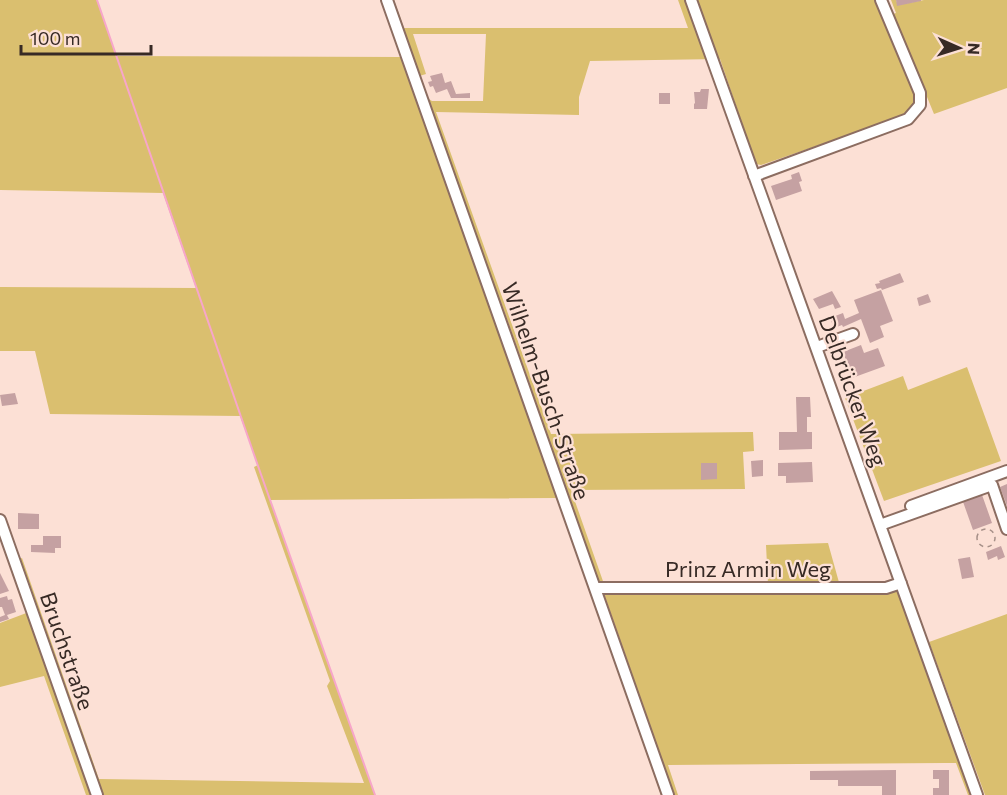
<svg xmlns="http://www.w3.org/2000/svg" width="1007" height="795" font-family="Commissioner,sans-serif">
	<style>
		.green { fill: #dabf6f }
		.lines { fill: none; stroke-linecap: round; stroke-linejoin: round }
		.stream { stroke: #f7a6ca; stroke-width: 2 }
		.building { fill: #c5a1a2 }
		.minor-casing { stroke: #8c6d61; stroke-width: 14 }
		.path { stroke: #a69088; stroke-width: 1.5; stroke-dasharray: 4.5 4.5; stroke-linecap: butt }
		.minor { stroke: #fff; stroke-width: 10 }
		.labels { text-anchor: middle; stroke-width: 4.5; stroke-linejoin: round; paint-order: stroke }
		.street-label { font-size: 22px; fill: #372a25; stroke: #fce0d5 }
	</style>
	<rect width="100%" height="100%" fill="#fce0d5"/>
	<!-- green -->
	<path class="green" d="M0 0H97L116 56 402 57 538 443 666 795H661L557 498 270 500 375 795H86L44 676 0 687V623L29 612 16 560 22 558 99 779 364 783 327 686 330 681 254 467 258 465 240 416 50 414 35 351H0V287L196 288 163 193 0 190Z
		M389 0H394L404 28H688L678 0H875L915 94 914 107 906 115 761 165 756 164 720 59 590 61 579 97V115L436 112 551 434 753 432 754 451 743 452 745 489 571 490 604 584 595 583 424 96 432 101H483L486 34H413L426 74 416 77Z
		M891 0H896L898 5 924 0H1007V88L934 114 893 14 896 13Z
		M967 367 1001 461 884 501 845 398 903 376 908 390Z
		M828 543 840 586 768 585 766 545Z
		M598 592H901L973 795H968L956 763H945L668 765 678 795H670Z
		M1007 614V795H985L929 642Z"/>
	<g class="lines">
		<!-- stream -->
		<path class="stream" d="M97 0 258 466 375 795
			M500 302 599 584
			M603 594 630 671"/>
	</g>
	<!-- building -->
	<path class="building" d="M896 0H921V1L897 6Z
		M442 73 445 83 451 81 456 94 470 93V98H451L447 89 436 93 433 86 430 87 428 82 432 81 430 76Z
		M701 89H709L707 109H694V104L695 103 694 92H700Z
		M659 93H670V104H659Z
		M799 172 802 181 799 182 802 191 776 200 771 186 792 179 791 175Z
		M900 273 904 282 882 290 881 288 877 289 875 284 880 283 879 281Z
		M881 290 893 321 880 326 884 337 870 343 861 319 843 327 842 325 834 328 830 318 843 313 845 319 859 313 854 300Z
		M832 291 841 307 835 309 833 304 819 309 813 299Z
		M928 294 931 302 919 306 917 298Z
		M861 345 864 353 878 348 885 366 852 378 843 352Z
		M15 393 18 404 2 406 0 395Z
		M796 397H810L811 417H807V432H812V449L779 450V432H797Z
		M763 460V476L752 477 751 461Z
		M812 462 813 482 786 483V476H778V463Z
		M701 463H717V479L701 480Z
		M1007 484V506L1000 487Z
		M981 492 992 523 973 530 962 499Z
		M18 513 39 514V529H18Z
		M43 536H61V548H55V553L31 552V545H43Z
		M1001 546 1005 557 998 560 997 556 988 560 986 552Z
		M970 557 974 577 962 579 958 559Z
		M0 573 9 591 0 594Z
		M7 596 8 600 12 599 16 612 7 615 9 619 0 622V617L5 615 2 607H0V598Z
		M896 770V795H882V786H838V780H810V771Z
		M933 770H949V795H933V788H939V779H933Z"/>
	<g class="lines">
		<!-- minor casing -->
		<g class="minor-casing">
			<path id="minor" d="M387 0 668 795
				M691 0 977 795
				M754 176 908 119 920 105V93L881 0
				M817 347 853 334
				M911 506 1007 471
				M0 520 97 795
				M880 525 992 485 1007 529
				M595 588H886L901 583"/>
		</g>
		<!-- path -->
		<path class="path" d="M977 538a9 9 0 1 1 18 0a9 9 0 1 1-18 0Z"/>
		<!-- minor -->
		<use href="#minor" class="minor"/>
	</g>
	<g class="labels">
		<!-- street labels -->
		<g class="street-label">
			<text transform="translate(546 391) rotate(71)" y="8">Wilhelm-Busch-Straße</text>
			<text transform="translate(853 391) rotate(70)" y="8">Delbrücker Weg</text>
			<text x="748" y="577">Prinz Armin Weg</text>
			<text transform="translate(67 651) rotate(71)" y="8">Bruchstraße</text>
		</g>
	</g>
	<!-- north arrow -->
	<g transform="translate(959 48) rotate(93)" stroke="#fce0d5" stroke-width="4.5" paint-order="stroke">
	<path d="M0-4.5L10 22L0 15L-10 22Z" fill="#372a25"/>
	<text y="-9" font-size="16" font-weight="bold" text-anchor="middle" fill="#372a25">N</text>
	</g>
	<!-- scale -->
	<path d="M21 45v9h130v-9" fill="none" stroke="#372a25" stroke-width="3"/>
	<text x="30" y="45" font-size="18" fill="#372a25" stroke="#fce0d5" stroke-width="4.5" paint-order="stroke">100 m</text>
</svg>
